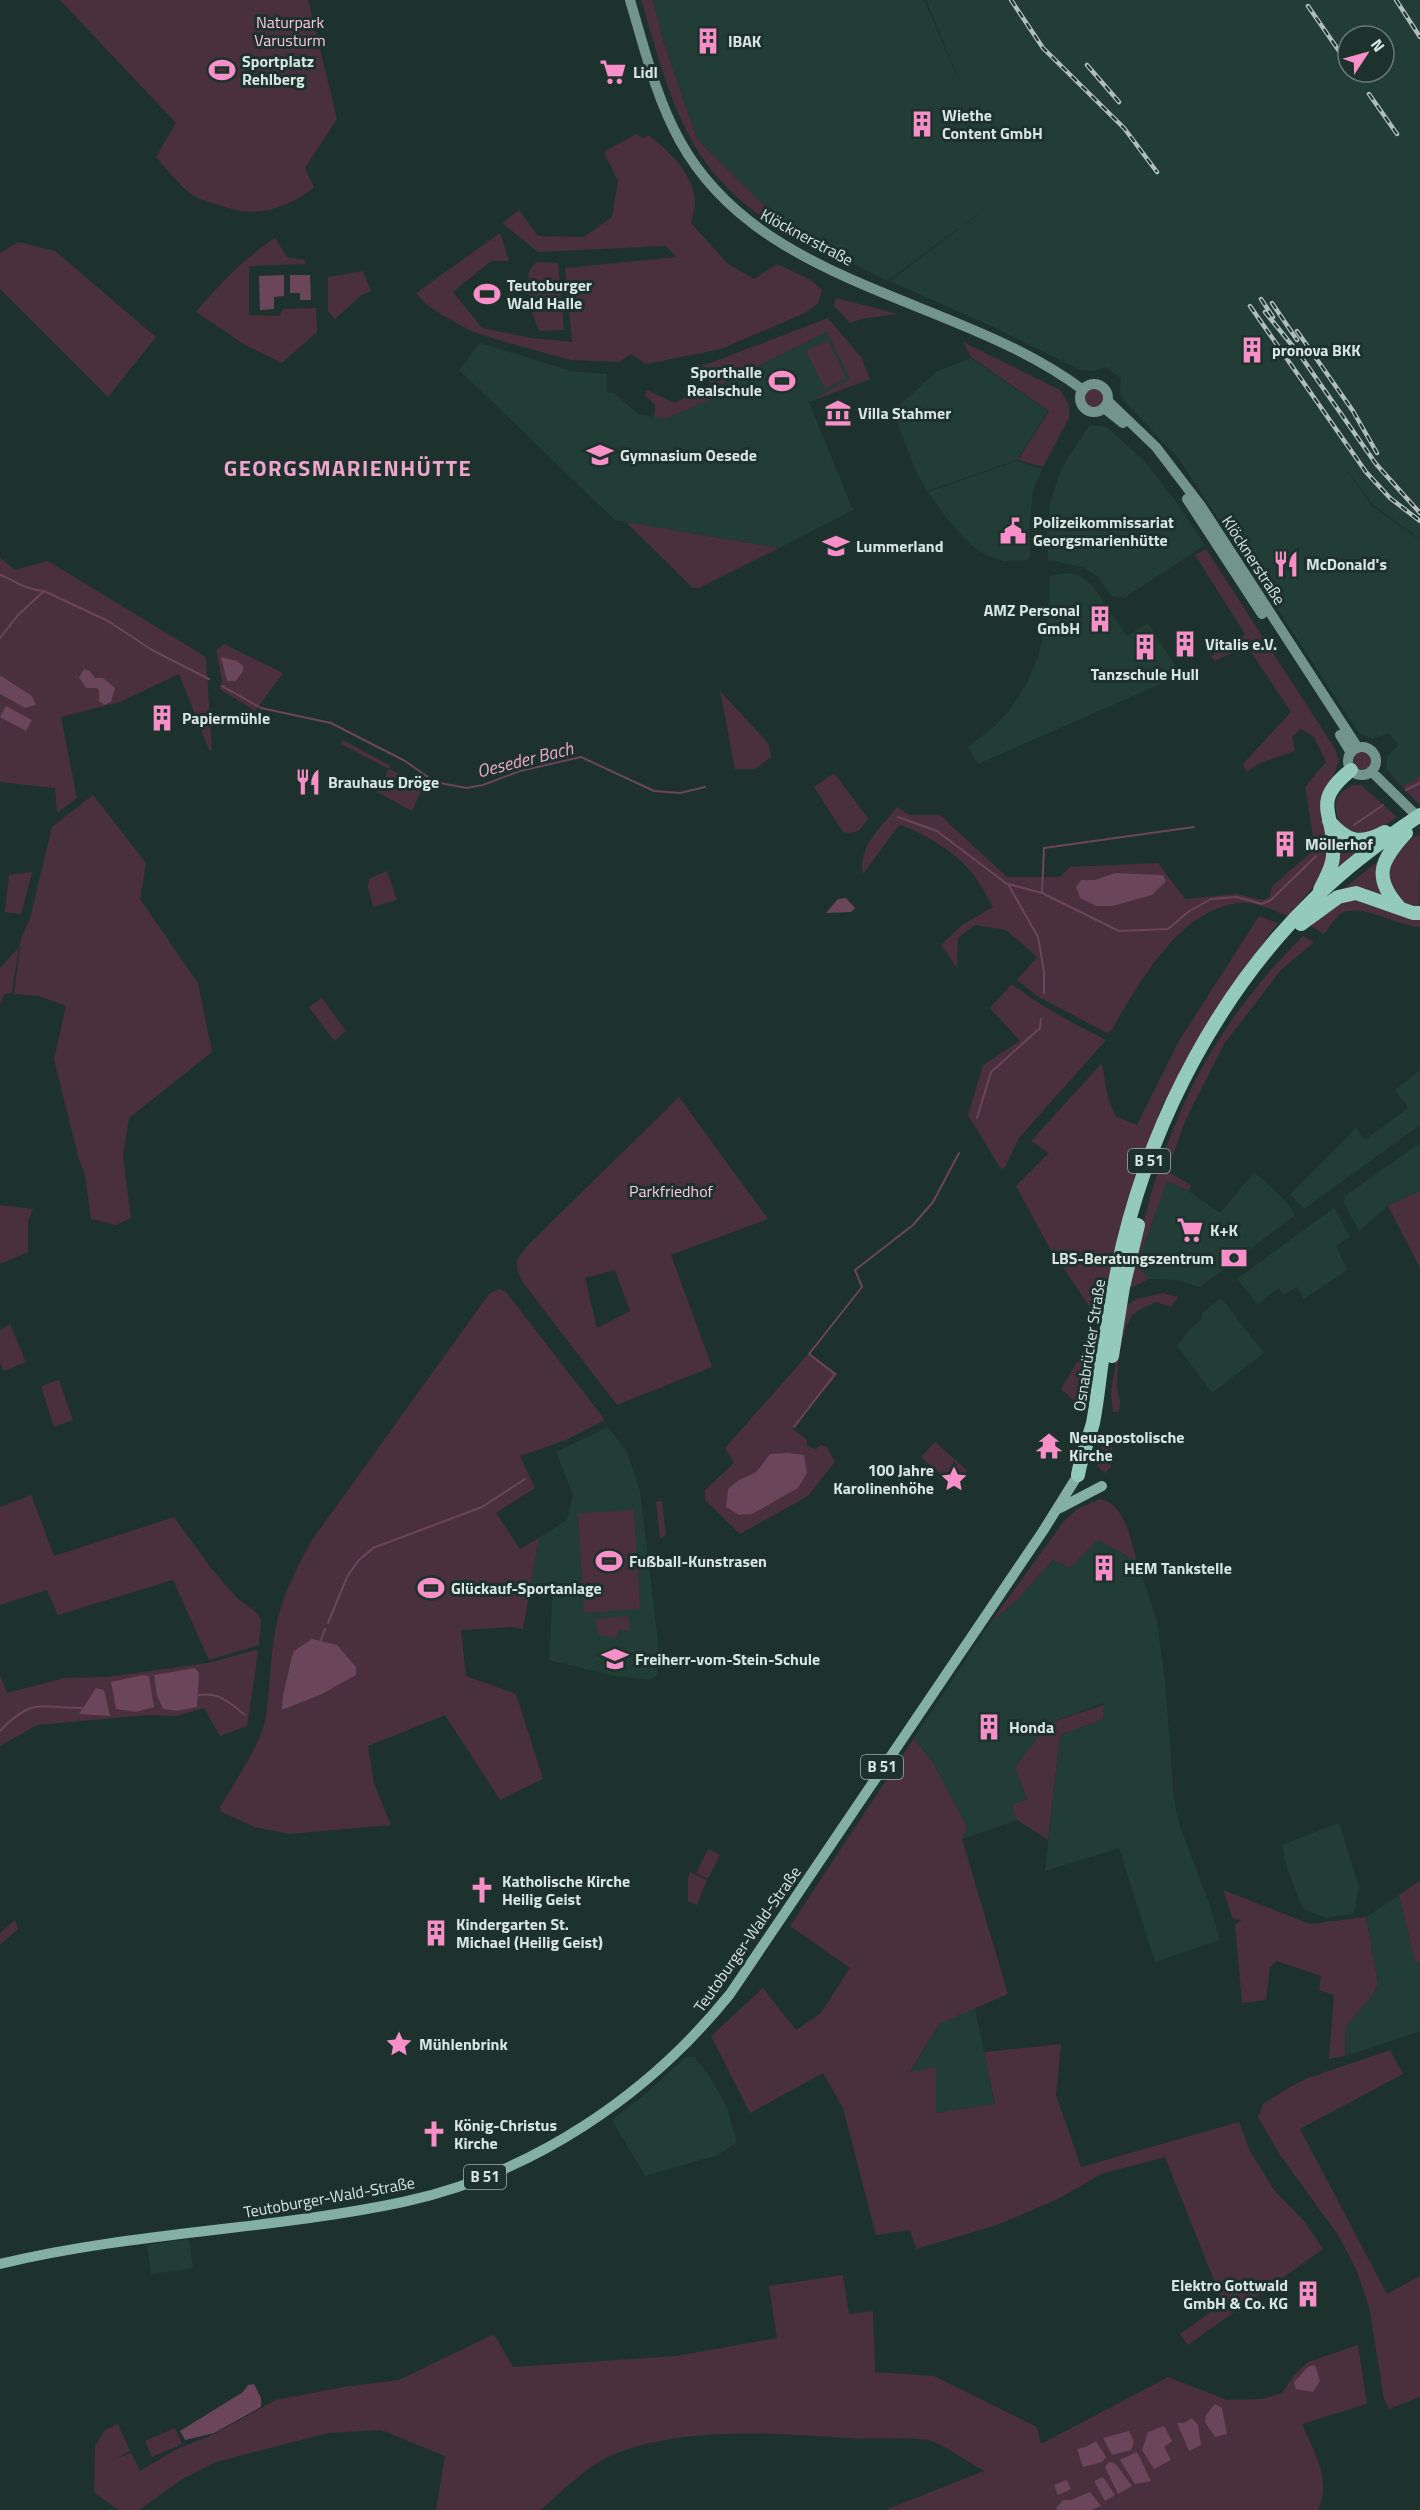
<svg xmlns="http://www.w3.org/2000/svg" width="1420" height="2510" font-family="'Titillium Web',sans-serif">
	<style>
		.built { fill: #213d36; fill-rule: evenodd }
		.green { fill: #4a2f3d; fill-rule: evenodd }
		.water { fill: #6b4559 }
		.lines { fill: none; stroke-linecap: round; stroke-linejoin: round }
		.stream { stroke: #6b4559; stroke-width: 2 }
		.secondary { stroke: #72948a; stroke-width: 10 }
		.primary { stroke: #84b0a3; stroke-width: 10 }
		.highway { stroke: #94caba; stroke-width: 14 }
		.rail-casing { stroke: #b1beba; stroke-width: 4.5 }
		.rail { stroke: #1e322d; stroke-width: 2; stroke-dasharray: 7; stroke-linecap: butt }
		.labels { text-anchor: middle; stroke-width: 6; stroke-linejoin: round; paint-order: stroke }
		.shield { fill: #1e322d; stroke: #a1afab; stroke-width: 1.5 }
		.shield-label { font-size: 15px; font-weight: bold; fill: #d9e5e1 }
		.park-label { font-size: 16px; fill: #fcc5e0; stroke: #1e322d }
		.poi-label { font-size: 16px; font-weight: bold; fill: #d9e5e1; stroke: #1e322d; text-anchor: start }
		.street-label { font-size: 16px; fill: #d9e5e1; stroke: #1e322d }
		.water-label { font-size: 18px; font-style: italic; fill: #eba7c9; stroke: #1e322d }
		.district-label { font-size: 22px; font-weight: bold; letter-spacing: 1.5px; fill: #f0a6cc; stroke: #1e322d }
	</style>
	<rect width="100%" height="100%" fill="#1e322d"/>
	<!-- built -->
	<path class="built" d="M653 0H924L965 94 926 0H1420V539L1373 505 1340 461 1372 506 1420 540V776L1402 787 1386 768 1387 757 1398 745 1389 733 1372 739 1359 733 1179 459 1124 401 1120 391 1121 378 1105 367 1094 371 1080 370 989 325 890 281 989 206 887 281 812 242 769 210 697 139 662 37ZM1348 36H1384V72H1348Z
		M827 332 851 379 809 402 853 510 779 548 615 520 459 370 480 343 571 371 607 374V392L614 393 639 415 667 418 718 386Z
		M971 358 1048 411 1017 460 927 491 916 472 893 411 936 372Z
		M1090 425 1107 427 1143 460 1175 500 1205 545 1124 598 1112 596 1097 576 1083 567 1048 560 1047 537 1050 503 1063 465Z
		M1017 461 1042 469 1033 491 1029 529 1030 557 1027 560 1003 561 982 553 969 543 951 524 928 492Z
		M1067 573 1079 575 1091 584 1127 636 1148 623 1181 675 978 764 968 747 995 726 1012 707 1027 683 1037 659 1045 631 1050 599 1049 576Z
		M1420 1070V1125L1304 1209 1290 1194 1356 1128 1365 1140 1408 1108 1395 1090Z
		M1420 1143V1191L1388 1206 1359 1231 1344 1203 1345 1196Z
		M1254 1172 1284 1199 1295 1215 1200 1287 1175 1280 1149 1279 1137 1264 1167 1180 1189 1191 1220 1213Z
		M1334 1208 1350 1237 1336 1246 1347 1270 1304 1299 1297 1287 1283 1295 1279 1288 1257 1304 1237 1279Z
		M1221 1298 1264 1353 1212 1393 1177 1346 1192 1327 1201 1320 1203 1312Z
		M608 1427 627 1452 640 1491 658 1642 657 1675 649 1680 610 1675 549 1660 553 1588 530 1587 539 1538 567 1520 573 1495 556 1452Z
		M1098 1540 1137 1561 1157 1622 1165 1681 1174 1798 1179 1824 1209 1903 1220 1940 1155 1962 1119 1848 1045 1871 1060 1735 1103 1719 1104 1703 1049 1723 1015 1767 1027 1799 1012 1805 1017 1820 962 1839 967 1827 934 1764 914 1738 990 1623 1016 1601 1053 1560 1070 1568Z
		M1339 1823 1359 1886 1354 1913 1327 1918 1303 1909 1287 1868 1282 1845Z
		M1399 1895 1415 1963 1420 1962V2031L1345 2056 1346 2026 1371 1997 1378 1984 1366 1917Z
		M975 2008 995 2105 936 2113 910 2073 939 2024Z
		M686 2057H695L712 2080 727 2108 737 2142 718 2155 645 2176 612 2120 649 2091Z
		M189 2239 193 2268 151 2274 147 2245Z"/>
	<!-- green -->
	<path class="green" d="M60 0H308L337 119 305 168 314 188C279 212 254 219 213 203 206 201 197 199 191 194 178 184 167 169 156 157L176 123Z
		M641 0H653L662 37 697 139 769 210 812 242C799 243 782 230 771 223 683 166 670 94 641 0Z
		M636 134 644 138 648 135C668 149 696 177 695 204 695 210 692 217 691 223L728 264 754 279 777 264 811 280 822 290 818 303 805 313 721 349 646 364 631 354 619 362 571 360 502 341 471 331 442 315 426 304 416 293 500 233 509 261H491L453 292 482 328 532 338 572 342 565 268 676 257 666 246 538 252 502 223 519 210 538 236 584 237 612 217 618 181 604 152Z
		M275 238 287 257 305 260 306 264 249 266V315L279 316 283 309 316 308 317 332 282 363 245 345 196 312C221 283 243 259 275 238Z
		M18 242 55 251 156 337 108 397 0 289V253Z
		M537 262 558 263 564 330 540 331C532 319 525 283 530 269 531 269 536 262 537 262Z
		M363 271 371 291 360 296 335 319 328 311V277Z
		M836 298 898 314 861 319 850 323 834 306Z
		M828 318 861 357 870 379 809 402 850 379 827 332 718 386 713 398 667 418 654 417 655 405 645 395 647 390 674 403 711 385 702 366Z
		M828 340 846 378 825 389 806 351Z
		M963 342 1060 390 1069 405V418L1043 467 1018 460 1049 411 971 357Z
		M1085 398a9 9 0 1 1 18 0a9 9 0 1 1-18 0Z
		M626 522 779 548 699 588H693Z
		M1206 549 1335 749 1339 762 1323 799V826L1328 842 1327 863 1318 881 1288 916C1273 910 1255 901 1239 903 1178 910 1139 984 1111 1031L1107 1033 1037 996 1017 980 1037 957 1006 930 975 925 958 938 957 968 941 945 962 925 993 907C987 896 981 885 973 874 959 855 922 831 899 825L863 874C857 847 882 827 897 807L909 815H940L1007 877H1060L1070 867 1158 863 1185 899 1237 894 1262 900 1269 897 1273 885 1315 849 1305 787 1326 762 1314 737 1300 729 1292 737 1295 751 1260 763 1247 772 1243 764 1291 712 1247 646 1215 661 1211 656 1245 634 1195 555Z
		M0 558 15 570 48 561 206 657 212 750H209L179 674 120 702 61 717 77 798 57 813 55 788 0 782V694L25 708 35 705 15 684 0 675Z
		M224 644 283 673 255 711 220 689 222 681 216 650Z
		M720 691 769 744 771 757 755 769H735Z
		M343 740 391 766 389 769 423 786 412 811 377 792 389 769 341 744Z
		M1354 761a9 9 0 1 1 18 0a9 9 0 1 1-18 0Z
		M834 773 868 818C862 829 856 836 843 832L814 787Z
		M1420 776V804H1419L1402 787Z
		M1353 785H1361L1397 817C1373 834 1364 840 1339 823 1333 801 1334 796 1353 785Z
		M93 795 146 863 140 899 198 983 212 1052 129 1118 123 1156 131 1218 116 1225 91 1219 85 1175 79 1159 54 1059 66 1006 39 996 14 994 21 939 30 918 52 827Z
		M1334 832 1372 843 1333 875Z
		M1417 835 1420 837 1419 908C1373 896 1386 856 1417 835Z
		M1382 858 1386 899 1343 889Z
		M387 871 397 900 373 907 368 887 369 879Z
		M32 872 21 914 5 912 9 875Z
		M1349 898 1420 918V927C1397 926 1363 903 1342 913 1335 917 1329 928 1324 934L1311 926 1324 912Z
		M1259 916 1278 923 1237 978 1161 1108 1118 1239 1106 1305 1101 1309 1090 1307 1049 1247 1016 1186 1049 1153 1031 1141 1102 1063 1108 1098 1115 1116 1137 1125 1179 1041Z
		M1303 936 1314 942 1281 970 1224 1044 1185 1121 1167 1171 1191 1185 1189 1191 1167 1181 1137 1264 1149 1279 1128 1289C1141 1230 1155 1169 1180 1113 1209 1046 1251 987 1303 936Z
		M19 947 12 993 5 994 0 1005V968Z
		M1012 984C1041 1007 1073 1023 1106 1040L1019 1138 1005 1167 1001 1169 968 1115 983 1065 1020 1041 990 1008Z
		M322 998 346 1031 334 1041 309 1007Z
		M679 1097 768 1219 671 1255 712 1367 617 1405 524 1284C513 1263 515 1260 530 1243ZM615 1270 630 1311 597 1328 585 1278Z
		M1420 1191V1268L1388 1206Z
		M0 1205 33 1209 28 1221V1252L0 1264Z
		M499 1289 506 1292 605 1420 566 1440 520 1456 535 1488 496 1513 520 1549 539 1538 523 1629 513 1627 461 1630 466 1676 516 1694 543 1779 500 1800 445 1715 368 1746 374 1784 391 1825 289 1834 255 1827 221 1812 220 1807C232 1787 261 1743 265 1721 272 1684 269 1644 281 1607 289 1583 300 1561 312 1540L489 1294ZM292 1656 320 1695 283 1710V1695Z
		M1163 1293 1178 1297 1171 1307 1156 1302C1148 1306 1137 1310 1132 1316 1121 1330 1117 1367 1117 1385 1117 1396 1123 1401 1118 1412H1113L1111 1394 1124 1307 1137 1299Z
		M1103 1323 1086 1412 1061 1389 1088 1344Z
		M10 1324 26 1362 4 1371 0 1363V1330Z
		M809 1353 838 1374 792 1428 807 1440V1446L816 1449 821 1445 827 1447 835 1462 808 1496 740 1534 705 1500V1490L734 1463 725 1448ZM770 1454 739 1515V1480L756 1472Z
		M59 1380 73 1420 54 1427 41 1386Z
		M1105 1441 1112 1442 1111 1467 1105 1473 1097 1466 1099 1452Z
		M935 1442 968 1471 954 1486 921 1457Z
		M31 1495 54 1556 174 1517 211 1568 236 1597 258 1614 261 1621 259 1645 209 1660 173 1580 58 1615 47 1590 0 1605V1507Z
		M1100 1499C1126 1505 1130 1539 1137 1561L1098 1540 1070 1568 1053 1560 1016 1601 990 1623 1064 1521 1077 1509Z
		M662 1501 666 1535 660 1539 656 1502Z
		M634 1510 640 1609 584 1613 578 1513Z
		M628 1616 630 1631 620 1629 616 1638 598 1635 595 1619Z
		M256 1650 258 1652 247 1726 220 1736 204 1708 177 1716 147 1715 37 1725 0 1746V1675L7 1693 64 1678 106 1677 208 1663Z
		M1104 1705 1103 1719 1060 1735 1048 1840 1017 1820 1012 1805 1027 1799 1015 1767 1049 1723Z
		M914 1738 934 1764 967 1827 962 1839 1008 1994 939 2024 910 2072 936 2067V2113L995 2104 984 2052 1061 2044 1056 2095 1081 2167 1239 2122 1250 2151 1274 2190 1305 2222 1323 2249 1188 2345 1180 2334 1223 2303 1165 2157 1101 2174 1058 2199 997 2225 916 2249 910 2230 876 2235 843 2108 823 2073 750 2113 711 2036 763 1988 796 2030 820 2014 850 1968 790 1926Z
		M708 1849 720 1855 708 1879 696 1873Z
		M690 1872 707 1880 697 1905 688 1901V1878Z
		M1420 1881V1962L1415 1963 1399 1895Z
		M1223 1890 1310 1924 1366 1917 1378 1984 1371 1997 1346 2026 1345 2056 1329 2059 1334 1995 1319 1990 1321 1976 1277 1961 1270 1967 1266 2000 1242 2003 1235 1924 1242 1920 1233 1919Z
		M15 1920 18 1929 0 1945V1933Z
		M1390 2050 1403 2074 1300 2129 1387 2294 1420 2276V2397L1389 2409 1384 2399 1369 2307 1356 2269 1338 2235 1280 2155 1258 2117 1263 2104 1290 2087 1308 2078Z
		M843 2275 849 2314 873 2311 875 2372 934 2376 1037 2427 1041 2444 1168 2377 1227 2400 1262 2399 1282 2393 1295 2374 1308 2362 1358 2345 1367 2404 1302 2424C1314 2452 1332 2480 1318 2510H885L984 2471C971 2464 941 2442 928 2440 904 2436 876 2440 851 2438 773 2434 692 2425 617 2453 591 2462 561 2492 541 2510H436L445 2456 381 2430 328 2433 216 2462 181 2480 139 2510H118L94 2492 95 2446 105 2430 118 2424 130 2451 117 2458 131 2453 140 2471 175 2450 214 2434 276 2400 343 2387 399 2380 494 2334 513 2367 676 2356 777 2338 769 2286Z
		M175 2428 182 2444 152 2457 145 2441Z"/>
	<!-- water -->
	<path class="water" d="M284 275V296L274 297V309L260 310 259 276Z
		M290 275H310L311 300H300V293H290Z
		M221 657 237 661 243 666V671L236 681H227Z
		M84 669 90 671 95 678H103L115 688 111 702 104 705 99 701V691L97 688H86L79 677Z
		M0 675 32 696 36 705 25 708 0 694Z
		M6 706 32 720 26 731 0 717Z
		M1115 873 1163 875 1166 881 1152 895 1113 906H1096L1080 898 1076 887 1081 880H1095Z
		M846 898 855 908 851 912 826 913 838 899Z
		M788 1453 804 1455 807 1473 798 1488 752 1514 739 1515 726 1507 728 1489 739 1480 756 1472 770 1454Z
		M312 1639 337 1645 356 1667V1675L320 1695 282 1710 283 1695 292 1656 294 1651Z
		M195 1668 199 1673 197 1707 177 1711 163 1709 157 1696 154 1675Z
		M142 1675 149 1676 154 1707 136 1712 116 1709 111 1682Z
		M96 1688 104 1690 110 1716 79 1714Z
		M1315 2365 1320 2381 1313 2392 1296 2389 1294 2382 1309 2366Z
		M254 2384 261 2398V2407L214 2433 185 2440 180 2431 243 2392 248 2385Z
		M1215 2404 1222 2408 1227 2434 1215 2437 1205 2422 1206 2415Z
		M1192 2418 1198 2425 1201 2445 1189 2451 1177 2423H1184Z
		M1164 2426 1172 2441 1164 2447 1171 2460 1154 2469 1142 2450 1148 2432Z
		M1129 2431 1134 2442 1131 2450 1112 2455 1103 2438Z
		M1096 2441 1106 2457 1102 2462 1083 2467 1077 2449 1086 2447Z
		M1137 2452 1151 2481 1135 2484 1120 2460Z
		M1109 2462 1115 2463 1132 2486 1118 2494 1105 2467Z
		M1103 2477 1115 2495 1105 2501 1094 2481Z
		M1067 2480 1071 2489 1058 2495 1054 2485Z
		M1090 2492 1101 2506 1091 2510H1057L1056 2508 1063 2500H1071Z"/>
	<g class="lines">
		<!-- stream -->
		<path class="stream" d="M0 575C18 582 24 589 44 591
			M0 638 18 615 44 591 108 621 152 650 209 679
			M222 686 261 708 331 723 405 761 435 782 466 788 483 785 520 771 581 757 654 791 680 793 705 787
			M1406 790 1420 783
			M898 817 937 831 1007 884
			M1354 825 1383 805
			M1042 892 1044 848 1194 827
			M1044 993V972L1038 937 1008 884 1042 893 1119 931 1168 929 1188 912 1211 899 1237 897 1262 904 1271 900 1316 856
			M977 1118 991 1072 1040 1028 1041 1019
			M794 1427 835 1374 809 1354 862 1287 855 1270 913 1225 933 1202 959 1153
			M328 1623 347 1577 358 1561 373 1548 482 1507 525 1479
			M321 1640 325 1629
			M199 1695C220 1692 230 1703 245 1715
			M0 1731C31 1697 41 1708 83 1708"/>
		<!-- secondary -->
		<path class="secondary" d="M630 0C644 47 656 98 680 141 761 288 958 296 1083 390
			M1080 398a14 14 0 1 1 28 0a14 14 0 1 1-28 0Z
			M1108 401 1156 447 1201 506 1358 748
			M1104 408 1123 423
			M1187 499 1262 614
			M1340 735 1351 753
			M1348 761a14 14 0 1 1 28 0a14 14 0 1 1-28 0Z
			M1371 771 1420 819"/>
		<!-- primary -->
		<path class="primary" d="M1060 1508 1102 1486
			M0 2264C132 2232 270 2230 403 2202 532 2174 648 2096 730 1994L1043 1531 1078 1475"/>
		<!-- highway -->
		<path class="highway" d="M1329 821C1347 842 1361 845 1385 832
			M1320 890C1325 879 1333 867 1333 855 1337 814 1308 804 1351 770
			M1399 907C1372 877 1381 860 1406 833
			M1301 924 1338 897 1356 893 1413 913H1420
			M1112 1356 1123 1287 1138 1225
			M1078 1475C1081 1457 1088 1441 1093 1423 1097 1403 1099 1381 1102 1360 1108 1321 1114 1283 1123 1244 1154 1116 1221 988 1317 896 1348 865 1384 839 1420 815"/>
		<!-- rail casing -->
		<g class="rail-casing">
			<path id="rail" d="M1011 0 1043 48 1124 128 1157 172
				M1396 0 1420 37
				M1308 6 1348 64
				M1087 65 1119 102
				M1369 94 1397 134
				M1261 299 1273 317
				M1272 303 1297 340
				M1250 306 1366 472 1390 498 1420 521
				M1265 312 1300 355 1376 464 1420 513
				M1297 331 1353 411 1377 453"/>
		</g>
		<!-- rail -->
		<use href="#rail" class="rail"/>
	</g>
	<!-- icons -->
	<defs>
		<g id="building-bare" transform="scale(2.07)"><path d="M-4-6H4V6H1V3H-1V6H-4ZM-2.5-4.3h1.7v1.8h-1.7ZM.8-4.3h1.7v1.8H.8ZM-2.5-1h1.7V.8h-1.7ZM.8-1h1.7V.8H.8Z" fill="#f98fc8" stroke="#1e322d" stroke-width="2.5" paint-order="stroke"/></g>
		<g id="stadium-bare" transform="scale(2.07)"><path d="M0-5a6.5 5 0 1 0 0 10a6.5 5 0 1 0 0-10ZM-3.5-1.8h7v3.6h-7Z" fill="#f98fc8" stroke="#1e322d" stroke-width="2.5" paint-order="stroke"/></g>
		<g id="supermarket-bare" transform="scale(2.07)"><path d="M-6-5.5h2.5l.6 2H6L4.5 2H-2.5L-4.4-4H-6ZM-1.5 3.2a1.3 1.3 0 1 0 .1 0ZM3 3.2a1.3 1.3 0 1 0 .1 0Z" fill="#f98fc8" stroke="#1e322d" stroke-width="2.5" paint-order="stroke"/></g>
		<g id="museum-bare" transform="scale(2.07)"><path d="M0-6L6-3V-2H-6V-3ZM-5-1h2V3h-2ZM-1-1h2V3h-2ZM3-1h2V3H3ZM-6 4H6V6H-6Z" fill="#f98fc8" stroke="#1e322d" stroke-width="2.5" paint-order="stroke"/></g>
		<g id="school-bare" transform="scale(2.07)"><path d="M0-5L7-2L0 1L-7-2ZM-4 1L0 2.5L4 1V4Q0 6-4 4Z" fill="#f98fc8" stroke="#1e322d" stroke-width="2.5" paint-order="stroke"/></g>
		<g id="civic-bare" transform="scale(2.07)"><path d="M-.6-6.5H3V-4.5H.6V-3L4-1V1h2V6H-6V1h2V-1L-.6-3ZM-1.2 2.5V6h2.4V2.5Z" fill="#f98fc8" stroke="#1e322d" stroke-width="2.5" paint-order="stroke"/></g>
		<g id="restaurant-bare" transform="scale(2.07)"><path d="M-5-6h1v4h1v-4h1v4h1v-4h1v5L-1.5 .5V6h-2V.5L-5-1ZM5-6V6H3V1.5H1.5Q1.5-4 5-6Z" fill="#f98fc8" stroke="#1e322d" stroke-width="2.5" paint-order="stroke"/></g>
		<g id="bank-bare" transform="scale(2.07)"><path d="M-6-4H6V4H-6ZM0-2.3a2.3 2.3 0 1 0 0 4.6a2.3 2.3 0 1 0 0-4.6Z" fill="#f98fc8" stroke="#1e322d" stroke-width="2.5" paint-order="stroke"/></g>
		<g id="temple-bare" transform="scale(2.07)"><path d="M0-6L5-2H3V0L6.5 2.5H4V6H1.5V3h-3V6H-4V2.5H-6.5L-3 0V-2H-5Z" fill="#f98fc8" stroke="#1e322d" stroke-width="2.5" paint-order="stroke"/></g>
		<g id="sight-bare" transform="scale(2.07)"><path d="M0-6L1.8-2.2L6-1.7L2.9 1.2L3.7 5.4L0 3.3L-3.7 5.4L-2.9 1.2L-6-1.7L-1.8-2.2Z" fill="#f98fc8" stroke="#1e322d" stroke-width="2.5" paint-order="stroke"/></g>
		<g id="church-bare" transform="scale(2.07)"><path d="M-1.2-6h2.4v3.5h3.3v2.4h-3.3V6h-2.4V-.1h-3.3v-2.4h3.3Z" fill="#f98fc8" stroke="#1e322d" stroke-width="2.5" paint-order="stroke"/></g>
	</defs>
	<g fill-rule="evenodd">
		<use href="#building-bare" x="708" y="41"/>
		<use href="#stadium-bare" x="222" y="70"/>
		<use href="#supermarket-bare" x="613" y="72"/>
		<use href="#building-bare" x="922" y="124"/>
		<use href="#stadium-bare" x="487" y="294"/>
		<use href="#building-bare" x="1252" y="350"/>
		<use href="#stadium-bare" x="782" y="381"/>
		<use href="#museum-bare" x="838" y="413"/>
		<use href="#school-bare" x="600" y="455"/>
		<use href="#civic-bare" x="1013" y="531"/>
		<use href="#school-bare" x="836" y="546"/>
		<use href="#restaurant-bare" x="1286" y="564"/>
		<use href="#building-bare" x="1100" y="619"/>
		<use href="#building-bare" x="1185" y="644"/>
		<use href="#building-bare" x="1145" y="647"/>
		<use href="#building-bare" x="162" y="718"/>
		<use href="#restaurant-bare" x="308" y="782"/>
		<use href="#building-bare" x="1285" y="844"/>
		<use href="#supermarket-bare" x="1190" y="1230"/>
		<use href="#bank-bare" x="1234" y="1258"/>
		<use href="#temple-bare" x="1049" y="1446"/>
		<use href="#sight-bare" x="954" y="1479"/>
		<use href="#stadium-bare" x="609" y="1561"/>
		<use href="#building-bare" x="1104" y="1568"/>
		<use href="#stadium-bare" x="431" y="1588"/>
		<use href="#school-bare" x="615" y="1659"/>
		<use href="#building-bare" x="989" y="1727"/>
		<use href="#church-bare" x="482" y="1890"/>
		<use href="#building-bare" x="436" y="1933"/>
		<use href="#sight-bare" x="399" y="2044"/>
		<use href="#church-bare" x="434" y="2134"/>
		<use href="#building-bare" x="1308" y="2294"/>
	</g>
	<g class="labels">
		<!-- shield labels -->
		<g class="shield">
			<rect x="1128" y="1149" width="42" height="24" rx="4.5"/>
			<rect x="861" y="1755" width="42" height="24" rx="4.5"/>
			<rect x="464" y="2165" width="42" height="24" rx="4.5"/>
		</g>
		<g class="shield-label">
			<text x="1149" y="1166">B 51</text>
			<text x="882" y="1772">B 51</text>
			<text x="485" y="2182">B 51</text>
		</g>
		<!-- park labels -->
		<g class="park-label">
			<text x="290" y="28">Naturpark<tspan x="290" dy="18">Varusturm</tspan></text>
			<text x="671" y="1197">Parkfriedhof</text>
		</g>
		<!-- poi labels -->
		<g class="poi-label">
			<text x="728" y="47">IBAK</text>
			<text x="242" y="67">Sportplatz<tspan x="242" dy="18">Rehlberg</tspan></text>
			<text x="633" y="78">Lidl</text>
			<text x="942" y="121">Wiethe<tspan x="942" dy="18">Content GmbH</tspan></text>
			<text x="507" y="291">Teutoburger<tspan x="507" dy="18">Wald Halle</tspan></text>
			<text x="1272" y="356">pronova BKK</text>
			<text x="762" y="378" text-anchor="end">Sporthalle<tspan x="762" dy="18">Realschule</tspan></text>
			<text x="858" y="419">Villa Stahmer</text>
			<text x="620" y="461">Gymnasium Oesede</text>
			<text x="1033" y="528">Polizeikommissariat<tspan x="1033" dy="18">Georgsmarienhütte</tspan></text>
			<text x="856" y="552">Lummerland</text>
			<text x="1306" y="570">McDonald's</text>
			<text x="1080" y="616" text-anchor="end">AMZ Personal<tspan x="1080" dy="18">GmbH</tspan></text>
			<text x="1205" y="650">Vitalis e.V.</text>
			<text x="1145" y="680" text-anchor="middle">Tanzschule Hull</text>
			<text x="182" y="724">Papiermühle</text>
			<text x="328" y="788">Brauhaus Dröge</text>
			<text x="1305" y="850">Möllerhof</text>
			<text x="1210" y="1236">K+K</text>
			<text x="1214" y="1264" text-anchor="end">LBS-Beratungszentrum</text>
			<text x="1069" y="1443">Neuapostolische<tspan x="1069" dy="18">Kirche</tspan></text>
			<text x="934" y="1476" text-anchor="end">100 Jahre<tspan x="934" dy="18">Karolinenhöhe</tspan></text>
			<text x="629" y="1567">Fußball-Kunstrasen</text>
			<text x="1124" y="1574">HEM Tankstelle</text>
			<text x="451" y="1594">Glückauf-Sportanlage</text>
			<text x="635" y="1665">Freiherr-vom-Stein-Schule</text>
			<text x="1009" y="1733">Honda</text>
			<text x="502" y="1887">Katholische Kirche<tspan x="502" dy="18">Heilig Geist</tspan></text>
			<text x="456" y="1930">Kindergarten St.<tspan x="456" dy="18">Michael (Heilig Geist)</tspan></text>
			<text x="419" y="2050">Mühlenbrink</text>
			<text x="454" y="2131">König-Christus<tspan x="454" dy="18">Kirche</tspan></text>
			<text x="1288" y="2291" text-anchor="end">Elektro Gottwald<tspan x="1288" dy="18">GmbH &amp; Co. KG</tspan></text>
		</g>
		<!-- street labels -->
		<g class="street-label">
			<text transform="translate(807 237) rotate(28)" y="6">Klöcknerstraße</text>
			<text transform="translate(1254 560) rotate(57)" y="6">Klöcknerstraße</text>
			<text transform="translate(1089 1345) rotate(-81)" y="6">Osnabrücker Straße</text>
			<text transform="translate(747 1939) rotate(-55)" y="6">Teutoburger-Wald-Straße</text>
			<text transform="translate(329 2197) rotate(-10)" y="6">Teutoburger-Wald-Straße</text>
		</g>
		<!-- water labels -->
		<g class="water-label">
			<text transform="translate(525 760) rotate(-14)" y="6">Oeseder Bach</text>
		</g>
		<!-- district labels -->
		<g class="district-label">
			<text x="348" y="476">GEORGSMARIENHÜTTE</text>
		</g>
	</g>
	<!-- north arrow -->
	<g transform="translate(1366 54) rotate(54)"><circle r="28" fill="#1e322d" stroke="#697a75" stroke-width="1.5"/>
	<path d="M0-4.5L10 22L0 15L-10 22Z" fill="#f98fc8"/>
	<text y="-9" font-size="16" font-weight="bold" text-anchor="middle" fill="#d9e5e1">N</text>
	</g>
</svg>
